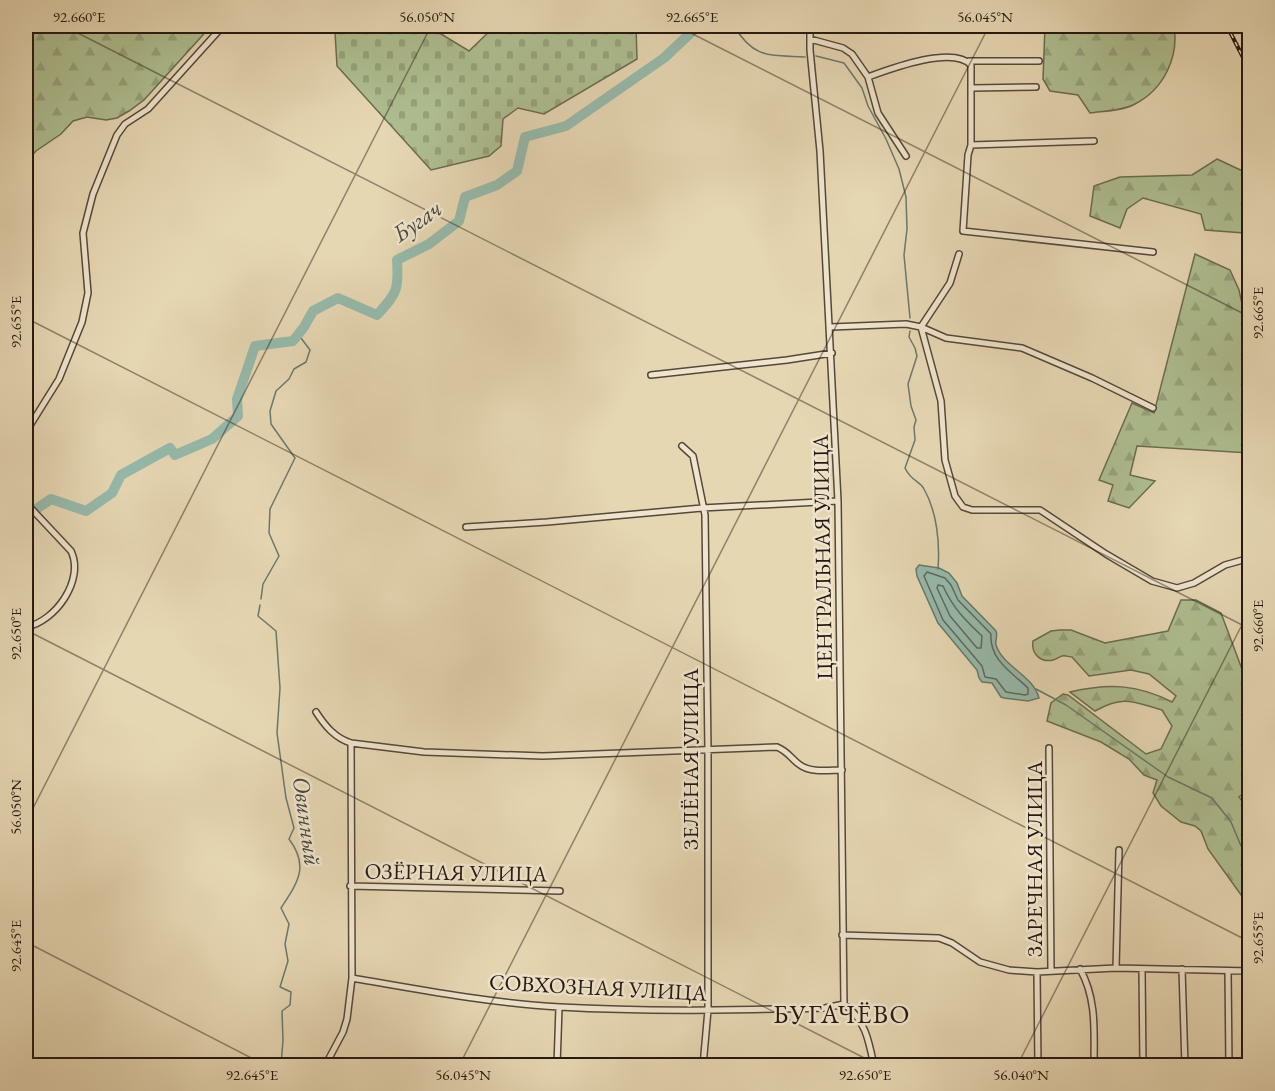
<svg xmlns="http://www.w3.org/2000/svg" width="1275" height="1091" font-family="'EB Garamond',serif">
	<style>
		.forest { fill: url(#forest-firs); stroke: #6a6c50; stroke-width: 1.5 }
		.cemetery { fill: url(#cemetery-stones); stroke: #6a6c50; stroke-width: 1.5 }
		.water { fill: #96baab; stroke: #69796d; stroke-width: 1.5 }
		.lines { fill: none; stroke-linecap: round; stroke-linejoin: round }
		.shore { stroke: #5e695e; stroke-width: 1.5 }
		.stream { stroke: #69796d; stroke-width: 1.5 }
		.river { stroke: #96baab; stroke-width: 10 }
		.street-casing { stroke: #564839; stroke-width: 8 }
		.street { stroke: #efe5ce; stroke-width: 5 }
		.rail-casing { stroke: #261810; stroke-width: 4 }
		.rail { stroke: #efe5ce; stroke-width: 1.5; stroke-dasharray: 4.5; stroke-linecap: butt }
		.ticks { fill: none; stroke: #261810; stroke-width: 1.5; stroke-opacity: 0.45 }
		.labels { text-anchor: middle; stroke-width: 5; stroke-linejoin: round; paint-order: stroke }
		.street-label { font-size: 22px; fill: #261810; stroke: #efe5ce }
		.water-label { font-size: 24px; font-style: italic; fill: #48493e; stroke: #efe5ce }
		.quarter-label { font-size: 26px; letter-spacing: 1.5px; fill: #261810; stroke: #efe5ce }
		.neatline { fill: none; stroke: #261810; stroke-width: 2 }
		.ticks-label { font-size: 15px; text-anchor: middle; fill: #261810 }
	</style>
	<defs>
		<pattern id="forest-firs" width="22" height="20" patternUnits="userSpaceOnUse" patternTransform="scale(1.5)"><rect width="22" height="20" fill="#aebf91"/><path d="M5 1l3.5 6h-7zM16 11l3.5 6h-7z" fill="#96a37c"/></pattern>
		<pattern id="cemetery-stones" width="16" height="16" patternUnits="userSpaceOnUse" patternTransform="scale(1.5)"><rect width="16" height="16" fill="#aebf91"/><path d="M2 7V4a2 2 0 0 1 4 0v3zM10 15v-3a2 2 0 0 1 4 0v3z" fill="#96a37c"/></pattern>
	</defs>
	<rect width="100%" height="100%" fill="#e6d7b3"/>
	<filter id="stains"><feTurbulence type="fractalNoise" baseFrequency=".00333" numOctaves="4"/><feColorMatrix values="0 0 0 0 .2 0 0 0 0 .09 0 0 0 0 .02 0 0 0 .5 -.17"/></filter>
	<radialGradient id="worn" r=".72"><stop offset=".6" stop-color="#630" stop-opacity="0"/><stop offset="1" stop-color="#630" stop-opacity=".3"/></radialGradient>
	<!-- forest -->
	<path class="forest" d="M39 26H211L144 100 129 111 117 118 106 120 87 117 73 121 61 134 36 151 26 162V44Z
		M1045 26H1174C1179 57 1164 89 1135 104 1122 111 1104 111 1090 113L1078 95 1050 91 1043 79Z
		M1217 159 1249 174V229L1244 233 1205 230 1201 214 1143 198 1127 209 1120 228 1090 216 1094 186 1120 177 1192 175Z
		M1195 254 1230 270 1239 290 1249 336V453L1137 446 1130 475 1155 481 1129 508 1108 501 1113 485 1099 480 1132 403 1154 413Z
		M1181 600H1196L1221 613 1249 688V789L1239 797 1249 810V906L1208 849 1201 831 1195 826 1181 822 1161 806 1153 793 1157 780 1144 775 1129 759 1101 742 1047 721 1051 703 1063 694 1068 695 1146 754 1161 749 1172 726 1162 710C1133 702 1124 695 1095 711L1070 692C1108 683 1137 684 1172 702L1176 696 1149 674 1131 670 1089 676 1072 657C1069 657 1065 655 1062 656 1059 657 1057 659 1053 660 1040 663 1031 653 1033 641L1051 631 1060 630H1071L1105 643 1168 631Z"/>
	<!-- cemetery -->
	<path class="cemetery" d="M342 26H428L469 51 495 26H636L637 59 544 114 518 108 503 119 501 146 489 156 431 170 337 66 335 32Z"/>
	<!-- water -->
	<path class="water" d="M919 565 939 568 949 573 957 583 962 596 996 631C998 636 995 640 996 645 1003 667 1033 675 1039 698L1028 701 1004 698 1001 697 992 683 982 682 979 678 977 670 938 623 917 576 916 569Z"/>
	<g class="lines">
		<!-- shore -->
		<path class="shore" d="M927 572 945 578 951 585 958 600 991 634C989 659 1011 672 1028 688V694L1025 695 1006 692 996 679 985 677 982 666 943 620 924 576Z
			M938 585 943 586C953 608 965 620 982 636L981 648H977L950 616 937 588Z"/>
		<!-- stream -->
		<path class="stream" d="M734 26C754 59 769 55 805 57
			M816 56 844 63 862 88 868 106 886 139 899 169 906 197 907 229 904 255 910 318
			M910 331 909 337 915 348 917 356 908 384 911 406 916 420 914 427 915 440 905 468C911 481 920 481 924 489 937 512 940 543 938 569
			M261 599 263 584 279 556 269 533 270 509 295 458 271 424 270 411 276 391 289 379 294 369 306 362 310 350 301 338 304 327
			M260 605 258 616 276 631 280 688 277 733 286 798 294 828 289 839C310 867 297 883 281 908L289 924 285 944 288 961 280 987 291 992 290 1005 282 1011 283 1040 281 1066
			M1036 689 1066 705 1168 777 1212 798 1231 822 1241 846 1248 835 1250 837"/>
		<!-- river -->
		<path class="river" d="M26 516 51 499 86 511 112 493 121 475 170 448 175 455 212 439 238 416 237 399 255 346 293 341 304 327 313 311 338 298 377 315C397 293 399 290 397 260L429 244 459 221 465 197 497 185 517 171 525 137 566 126 664 58 698 26"/>
		<!-- street casing -->
		<g class="street-casing">
			<path id="street" d="M810 26V50L820 151 838 501 844 1004C865 1019 869 1041 874 1066
				M810 39 843 48 852 54 868 77 878 113 906 156
				M969 61H1039
				M868 77C890 69 953 45 971 65V145L968 155 963 231 1153 252
				M972 88 1036 87
				M971 145 1094 141
				M959 254 950 283 921 327 941 401 945 460 955 496 963 507 972 510H1040L1106 554 1152 581 1177 588 1194 583 1225 565 1250 558
				M831 327 906 324 921 327 946 338 1022 348 1092 378 1153 408
				M651 375 787 360 832 353
				M26 432 59 379 82 322 88 293 83 233 93 194 117 135 125 124 148 109 223 26
				M682 446 693 456 705 515 708 751V1010L703 1066
				M1249 468 1250 469
				M26 503 71 551C85 580 55 622 26 627
				M466 527 547 522 702 508 838 501
				M316 712C325 726 335 738 351 743L352 978 347 1019 343 1032 325 1066
				M351 743 424 752 543 756 777 747C789 752 791 759 800 765 811 773 829 770 842 770
				M1049 748 1051 971
				M350 886 560 891
				M842 935 939 938 952 943 980 962 1009 970 1037 972 1116 968 1250 971
				M1116 968 1119 850
				M1080 969C1097 999 1094 1032 1094 1066
				M1142 969 1143 1066
				M1182 969 1185 1066
				M1228 971 1229 1066
				M1037 972 1038 1066
				M352 978C421 990 490 1003 560 1007 648 1012 737 1010 825 1008L844 1004
				M557 1066 559 1007"/>
		</g>
		<!-- street -->
		<use href="#street" class="street"/>
		<!-- rail casing -->
		<g class="rail-casing">
			<path id="rail" d="M1227 26 1250 71"/>
		</g>
		<!-- rail -->
		<use href="#rail" class="rail"/>
	</g>
	<!-- ticks -->
	<path class="ticks" d="M64 26 1250 629M677 26 1250 317M26 318 1250 942M26 630 880 1066M26 822 431 26M26 942 267 1066M459 1066 989 26M1017 1066 1250 609"/>
	<g class="labels">
		<!-- street labels -->
		<g class="street-label">
			<text transform="translate(822 557) rotate(-91)" y="8">ЦЕНТРАЛЬНАЯ УЛИЦА</text>
			<text transform="translate(690 759) rotate(-90)" y="8">ЗЕЛЁНАЯ УЛИЦА</text>
			<text transform="translate(1034 859) rotate(-90)" y="8">ЗАРЕЧНАЯ УЛИЦА</text>
			<text transform="translate(456 872) rotate(1)" y="8">ОЗЁРНАЯ УЛИЦА</text>
			<text transform="translate(598 987) rotate(3)" y="8">СОВХОЗНАЯ УЛИЦА</text>
		</g>
		<!-- water labels -->
		<g class="water-label">
			<text transform="translate(417 221) rotate(-35)" y="8">Бугач</text>
			<text transform="translate(307 821) rotate(82)" y="8">Овинный</text>
		</g>
		<!-- quarter labels -->
		<g class="quarter-label">
			<text x="842" y="1023">БУГАЧЁВО</text>
		</g>
	</g>
	<!-- margin -->
	<rect width="1275" height="1091" fill="none" stroke="#e6d7b3" stroke-width="66"/>
	<rect x="33" y="33" width="1209" height="1025" class="neatline"/>
	<g class="ticks-label">
		<text x="79" y="22">92.660°E</text>
		<text x="427" y="22">56.050°N</text>
		<text x="692" y="22">92.665°E</text>
		<text x="985" y="22">56.045°N</text>
		<text transform="translate(1258 313) rotate(-90)" y="5">92.665°E</text>
		<text transform="translate(16 322) rotate(-90)" y="5">92.655°E</text>
		<text transform="translate(1258 626) rotate(-90)" y="5">92.660°E</text>
		<text transform="translate(16 634) rotate(-90)" y="5">92.650°E</text>
		<text transform="translate(16 807) rotate(-90)" y="5">56.050°N</text>
		<text transform="translate(1258 938) rotate(-90)" y="5">92.655°E</text>
		<text transform="translate(16 946) rotate(-90)" y="5">92.645°E</text>
		<text x="252" y="1080">92.645°E</text>
		<text x="463" y="1080">56.045°N</text>
		<text x="865" y="1080">92.650°E</text>
		<text x="1021" y="1080">56.040°N</text>
	</g>
	<rect width="100%" height="100%" filter="url(#stains)"/>
	<rect width="100%" height="100%" fill="url(#worn)"/>
</svg>
